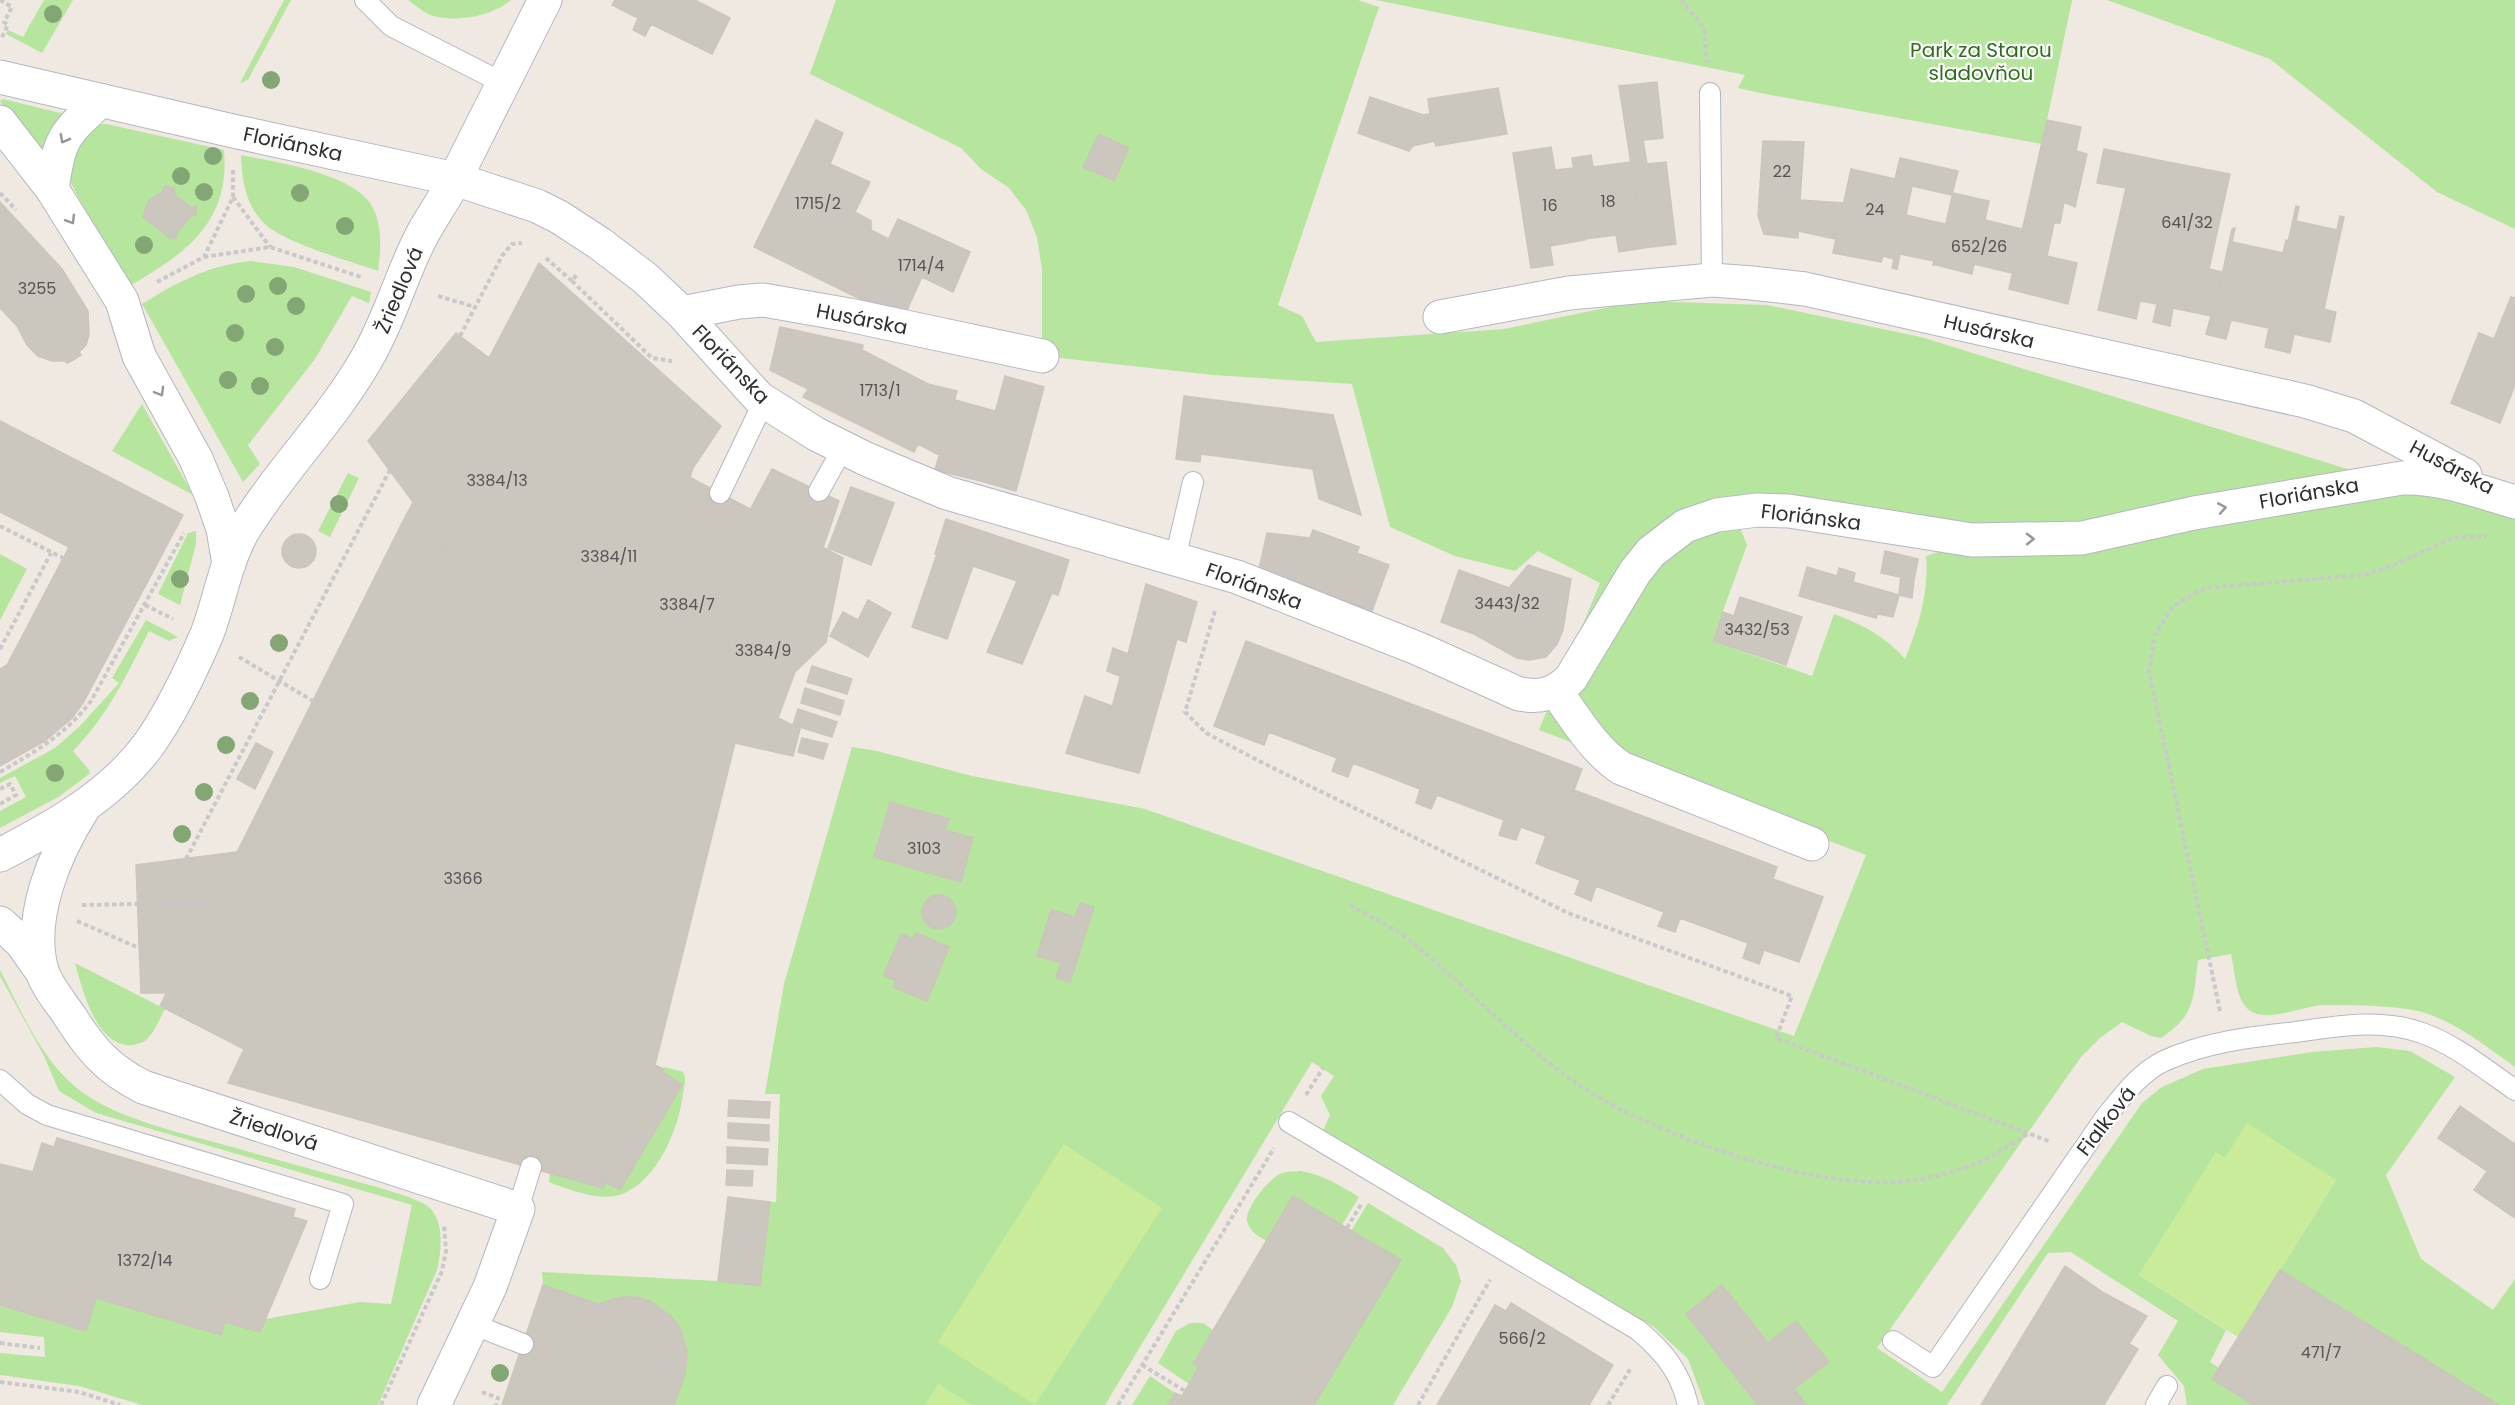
<svg xmlns="http://www.w3.org/2000/svg" width="2515" height="1405" font-family="Poppins,sans-serif">
	<style>
		.green { fill: #b6e59e; fill-rule: evenodd }
		.pitch { fill: #c9ec9a }
		.building { fill: #cbc7bf; stroke: #cbc5ba; stroke-width: 1.5 }
		.lines { fill: none; stroke-linecap: round; stroke-linejoin: round }
		.lane-casing { stroke: #b4b7c1; stroke-width: 22 }
		.street-casing { stroke: #b4b7c1; stroke-width: 35 }
		.path { stroke: #c9c9c9; stroke-width: 4; stroke-dasharray: 4.5 3; stroke-linecap: butt }
		.lane { stroke: #fff; stroke-width: 20 }
		.street { stroke: #fff; stroke-width: 33 }
		.tree { fill: #84a574 }
		.oneway { stroke: #969696 }
		.labels { text-anchor: middle; stroke-width: 4.5; stroke-linejoin: round; paint-order: stroke }
		.number-label { font-size: 16px; fill: #555452 }
		.park-label { font-size: 20px; fill: #2c6e1b; stroke: #fff }
		.street-label { font-size: 20px; fill: #2e2e2e; stroke: #fff }
	</style>
	<rect width="100%" height="100%" fill="#efe9e1"/>
	<!-- green -->
	<path class="green" d="M44 0H73L42 53 6 34 8 30 23 37Z
		M284 0H291L248 80 240 83Z
		M408 0H511C491 17 458 22 433 16 424 13 415 5 408 0Z
		M836 0H1358L1379 7 1278 305 1302 316 1316 342 1504 329 1639 301 1767 305 1921 337 2383 480 2515 502V1067C2487 1047 2459 1024 2425 1013 2400 1005 2351 1005 2325 1005 2304 1005 2266 1024 2249 1010 2235 999 2235 970 2231 954L2198 960C2193 998 2196 1015 2161 1038L2151 1036 2122 1022 2100 1038 2081 1057 1877 1348 1942 1392 2142 1103 2162 1087 2203 1069 2312 1052 2376 1047 2410 1051 2455 1077 2386 1175 2421 1259 2493 1310 2515 1279V1405H2499L2280 1270 2336 1180 2224 1158 2216 1153 2139 1275 2226 1330 2210 1362 2219 1368 2212 1379 2254 1405H2187L2184 1386 2158 1355 2178 1321 2071 1252 2048 1253 1947 1405H1705L1688 1359 1654 1327 1394 1175 1323 1131 1330 1115 1321 1096 1334 1076 1312 1062 1105 1405H674C686 1373 697 1336 665 1311 657 1305 647 1299 636 1297 621 1295 604 1305 596 1304 579 1301 560 1291 543 1285L542 1272 718 1281 760 1286 770 1202H776L780 1094H765L784 984 852 747 877 751 972 776 1145 809 1794 1036 1866 855 1539 730 1600 583 1538 551 1515 571 1455 556 1390 527 1352 384 1213 375 1042 356V269L1037 237 1026 210 1009 188 981 169 961 148 810 74ZM1734 513 1970 541 1926 556C1929 592 1919 625 1905 659 1886 637 1862 624 1834 614L1812 676 1712 641 1747 545Z
		M1376 0H2072L2042 144 1765 94 1738 88 1745 75Z
		M2107 0H2515V229L2437 192 2270 59Z
		M3 99 64 114 47 153 41 150 1 103 0 101Z
		M106 124 224 150C230 222 188 252 131 285L79 199 69 179 71 145 92 125ZM165 186 173 188 175 195 191 207 196 206 195 215H192L177 233 176 238 171 239 143 217 149 200 162 192Z
		M241 155C276 162 349 173 370 203 383 222 381 250 378 271 350 261 279 242 261 220 245 202 242 179 241 155Z
		M251 261 294 267 371 292 369 303 352 296 315 359 248 445 260 464 243 482 142 304C177 282 210 265 251 261Z
		M142 404 193 495 112 451Z
		M348 473 359 478 330 537 318 531Z
		M196 531V544L180 605 158 594 188 533Z
		M0 554 27 569 0 620Z
		M146 620 178 637 169 641 149 631C126 676 109 714 73 751L90 771 89 774 60 796 0 828V811L26 797 15 776 0 783V778L55 748 80 726 119 683 112 678Z
		M75 963 165 1009C160 1018 156 1029 149 1037 145 1042 139 1044 133 1045 97 1049 82 989 75 963Z
		M0 970C24 1016 45 1070 91 1098 127 1120 170 1130 210 1141 257 1154 304 1167 351 1180 366 1184 422 1198 431 1209 445 1227 441 1251 437 1270L378 1405H142L79 1386 0 1375V1353L45 1357 44 1337 0 1332V1305L86 1331 96 1298 221 1334 225 1322 260 1332 265 1319 271 1318 360 1302 391 1304 412 1205 96 1113 59 1091 44 1056 0 976Z
		M665 1067 683 1072C687 1079 684 1086 683 1094 679 1129 657 1181 622 1194 601 1202 569 1190 549 1182L550 1173 603 1188Z
		M1300 1171C1323 1174 1340 1186 1359 1197L1342 1225 1267 1241C1259 1237 1249 1231 1247 1221 1245 1208 1269 1178 1282 1173 1287 1171 1295 1172 1300 1171Z
		M1368 1203 1443 1248 1456 1265 1461 1281 1452 1307 1393 1405H1314L1401 1260 1351 1231Z
		M1190 1323H1203L1213 1330 1193 1363 1199 1367 1189 1384 1158 1363 1176 1331Z
		M1150 1376 1175 1393 1168 1405H1132Z"/>
	<!-- pitch -->
	<path class="pitch" d="M2247 1123 2336 1180 2238 1337 2139 1275 2216 1152 2225 1158Z
		M1064 1144 1162 1208 1035 1405 938 1342Z
		M938 1384 972 1405H925Z"/>
	<!-- building -->
	<path class="building" d="M615 0H695L730 18 712 54 651 24 645 36 633 30 638 18 612 5Z
		M1657 82 1663 138 1643 140 1647 164 1666 162 1676 244 1644 248 1619 86Z
		M1498 88 1507 134 1436 146 1434 141 1413 146 1409 151 1358 133 1370 97 1423 115 1430 114 1428 99Z
		M816 120 843 133 830 164 870 182 855 212 871 221V230L887 238 860 299 754 247Z
		M2047 120 2081 127 2076 151 2087 154 2075 207 2064 202 2060 223H2054L2047 256 2077 263 2068 304 2009 289Z
		M1099 134 1129 148 1114 181 1083 167Z
		M1763 141 1804 142 1800 200 1843 203 1836 239 1798 231V238L1764 234 1758 216Z
		M1551 147 1555 170 1573 168 1585 240 1550 246 1553 265 1531 268 1513 153Z
		M2104 149 2168 162 2133 318 2098 310 2126 188 2097 183Z
		M1591 155 1593 167 1631 162 1644 248 1619 252 1616 235 1585 239 1572 158Z
		M1900 158 1958 171 1952 195 1912 186 1906 215 1945 224 1936 265H1933L1934 261 1900 254 1897 269 1892 268 1894 259 1883 256 1881 262 1833 253 1851 169 1895 179Z
		M2168 162 2230 174 2209 269 2223 272 2209 335 2206 334 2211 316 2173 308 2170 326 2153 322 2157 304 2140 301 2136 319 2133 318Z
		M165 186 174 188 175 195 191 207 196 206V215H192L177 233 176 238 171 239 143 217 149 200 162 192Z
		M1953 193 1989 201 1985 220 2022 229 2012 273 1974 264 1972 274 1936 265Z
		M0 202 62 269 88 311 89 335 86 345 79 352 81 355 73 360 67 363 65 361H52L38 356 27 345 17 326 0 308Z
		M2296 206 2299 207 2296 221 2337 230 2340 216 2344 217 2324 309 2336 312 2330 342 2294 334 2290 353 2265 347Z
		M898 219 970 252 953 292 922 277 903 319 860 299Z
		M2235 228 2232 242 2283 253 2286 240 2288 241 2269 328 2231 320 2226 339 2209 335 2232 229Z
		M539 263 721 426 693 468 682 502 780 552 788 576 767 615 826 642 795 672 778 718 400 527Z
		M2511 297 2515 298V385L2500 423 2451 403 2479 333 2494 339Z
		M780 327 863 345 862 350 928 384 957 391 939 455 918 444 914 452 803 397 808 389 770 370Z
		M456 333 549 403 843 558 826 642 795 672 789 687 444 544 368 441Z
		M1005 376 1044 387 1016 491 977 480Z
		M1184 396 1253 405 1247 460 1201 454 1200 462 1176 459Z
		M955 400 995 411 977 480 935 470Z
		M1253 405 1333 415 1361 515 1319 499 1313 469 1247 460Z
		M0 421 183 515 83 703 72 718 45 741 0 766V669L7 665 69 547 0 512Z
		M772 469 839 501 823 548 750 510Z
		M851 487 894 503 871 565 828 548Z
		M946 519 1069 560 1058 595 1052 593 1022 664 987 652 1017 581 973 566 947 639 912 627 937 554H935Z
		M400 527 800 729 793 756 735 743 655 1065 664 1069 603 1188 228 1083 244 1049 160 1006Z
		M1313 530 1359 547 1357 553 1389 565 1372 611 1259 569 1267 533 1310 538Z
		M282 551a17 17 0 1 1 34 0a17 17 0 1 1-34 0Z
		M1885 551 1918 559 1914 580 1881 573Z
		M1528 565 1571 579 1563 630 1557 644 1546 657 1529 660 1517 658 1474 634 1441 622 1459 570 1509 588Z
		M1807 567 1837 576 1839 568 1855 573 1853 582 1899 595 1893 617 1878 614 1876 618 1799 596Z
		M1901 576 1914 580 1912 598 1899 595Z
		M1146 584 1197 602 1186 642 1177 639 1162 693 1107 671 1113 648 1128 654Z
		M1740 597 1802 617 1786 665 1713 641 1723 612 1734 616Z
		M868 600 891 613 868 657 830 636 843 612 858 620Z
		M1246 641 1582 769 1545 867 1536 863 1546 836 1521 827 1516 840 1499 835 1504 820 1437 795 1431 809 1416 803 1420 789 1353 763 1348 777 1332 771 1337 758 1269 732 1264 745 1214 726Z
		M812 666 852 679 847 694 807 682Z
		M1120 678 1162 693 1139 773 1097 762Z
		M805 688 844 701 840 715 801 703Z
		M1085 696 1112 706 1097 762 1066 753Z
		M798 709 837 722 832 737 793 725Z
		M802 738 828 744 823 759 798 752Z
		M256 743 273 752 255 789 237 779Z
		M1574 790 1777 867 1773 879 1823 897 1799 962 1764 950 1759 964 1743 958 1748 943 1680 918 1675 932 1658 926 1664 912 1596 886 1591 901 1575 894 1580 880 1545 867Z
		M890 802 949 819 945 830 973 838 961 882 874 857Z
		M322 841 314 857 351 878 359 863 682 1085 620 1190 244 993H141L136 865Z
		M922 912a17 17 0 1 1 34 0a17 17 0 1 1-34 0Z
		M1080 903 1094 907 1070 982 1056 978 1061 963 1037 956 1051 910 1075 917Z
		M916 933 949 947 927 1001 893 987 896 981 884 975 901 934 913 939Z
		M729 1100 770 1102 769 1118 728 1116Z
		M2460 1106 2509 1140 2487 1171 2438 1138Z
		M728 1123 769 1125V1141L728 1138Z
		M57 1138 295 1209 293 1217 307 1221 260 1332 225 1322 221 1335 96 1298 86 1331 0 1305V1164L33 1172 42 1143 54 1147Z
		M2509 1140 2515 1144V1218L2474 1190Z
		M727 1147 768 1149 767 1165 727 1163Z
		M727 1170 753 1171 752 1186 726 1185Z
		M1293 1196 1401 1260 1314 1405H1168L1175 1393 1182 1396 1185 1391 1199 1367 1193 1364Z
		M728 1197 770 1202 760 1286 718 1281Z
		M2065 1266 2104 1293 2147 1316 2129 1344 2138 1349 2104 1405H1981Z
		M2280 1270 2499 1405H2254L2212 1379Z
		M543 1285 598 1304 621 1297H636L650 1301 671 1316 680 1327 687 1351 685 1374 674 1405H502Z
		M1722 1285 1768 1343 1796 1321 1829 1362 1794 1389 1807 1405H1758L1686 1314Z
		M1511 1303 1613 1365 1589 1405H1437L1495 1305 1506 1311Z"/>
	<g class="lines">
		<!-- lane casing -->
		<g class="lane-casing">
			<path id="lane" d="M365 0 391 26 503 83
				M1710 93 1712 280
				M819 491 843 448
				M720 493 764 401
				M1175 559 1193 482
				M0 1080 27 1104 47 1115 343 1204 320 1279
				M1289 1122 1638 1330C1664 1352 1680 1371 1688 1405
				M518 1209 531 1167
				M472 1324 523 1344
				M1893 1341 1933 1367 2105 1118C2122 1097 2139 1073 2164 1061 2205 1042 2251 1037 2296 1032 2338 1026 2381 1018 2422 1033 2456 1045 2486 1070 2515 1090
				M2156 1405 2167 1386"/>
		</g>
		<!-- street casing -->
		<g class="street-casing">
			<path id="street" d="M0 77 233 131 455 179 537 206 559 217 599 243 645 278 682 313 759 398 816 434 866 459 947 493 1237 577 1419 649 1519 694C1541 698 1556 694 1571 678L1635 572 1651 552 1685 526 1717 515 1758 510 1789 511 1972 540 2082 538 2194 513 2402 478C2441 477 2478 491 2515 502
				M0 122 52 189 122 301 139 356 196 459 212 497 223 529 229 564
				M52 189C60 138 62 136 100 101
				M682 313 739 302 763 300 849 315 1042 356
				M1440 317 1569 293 1712 280 1752 283 1805 289 2305 401 2354 416 2465 475
				M1556 691C1575 718 1594 750 1621 768L1812 844
				M83 809C55 853 27 918 42 971 47 987 62 1004 71 1018 92 1051 108 1069 143 1087L518 1209 490 1287 434 1405
				M0 855C54 827 112 795 149 744 172 712 191 671 207 634 220 600 225 563 243 531 280 470 332 420 367 358 390 319 401 275 422 235 433 215 446 197 456 177 486 118 515 59 545 0
				M0 923 21 942 43 973"/>
		</g>
		<!-- path -->
		<path class="path" d="M0 0 12 7 4 22 8 25 1 39
			M1681 0 1704 28 1707 63
			M0 193 16 210
			M233 197 270 247
			M204 257 270 247 361 277
			M546 258 572 281 577 274
			M572 281 652 358 672 361
			M157 282 204 257 233 197V169
			M438 296 475 307
			M460 336 502 256 512 244 522 243
			M0 526 63 558
			M145 605 173 619
			M1215 611 1185 712 1206 733 1259 761 1568 913 1792 996 1776 1038 2051 1142
			M0 649 51 553
			M239 657 313 701
			M0 772C36 751 65 735 91 701L184 533
			M0 789 10 784 16 795 0 804
			M186 859 390 470
			M164 904H211
			M82 905 138 904
			M1350 905C1370 917 1394 927 1412 942 1464 985 1511 1035 1566 1076 1641 1132 1813 1192 1907 1181 1930 1178 1956 1172 1977 1163 1995 1156 2012 1143 2028 1134
			M77 921 139 948
			M2220 1011 2149 671 2155 634 2172 607 2204 588 2363 575 2394 565 2453 538 2487 536
			M1306 1095 1323 1068
			M1347 1228 1362 1203
			M0 1343 40 1348
			M1142 1365 1185 1391
			M0 1382 79 1392 120 1405
			M482 1392 498 1398 496 1405
			M381 1405 442 1271 446 1251 444 1225
			M1118 1405 1274 1148
			M1418 1405 1490 1280
			M1608 1405 1631 1368"/>
		<!-- lane -->
		<use href="#lane" class="lane"/>
		<!-- street -->
		<use href="#street" class="street"/>
	</g>
	<!-- trees -->
	<g class="tree">
		<circle cx="53" cy="14" r="9"/>
		<circle cx="271" cy="80" r="9"/>
		<circle cx="213" cy="156" r="9"/>
		<circle cx="181" cy="176" r="9"/>
		<circle cx="204" cy="192" r="9"/>
		<circle cx="300" cy="193" r="9"/>
		<circle cx="345" cy="226" r="9"/>
		<circle cx="144" cy="245" r="9"/>
		<circle cx="278" cy="286" r="9"/>
		<circle cx="246" cy="294" r="9"/>
		<circle cx="296" cy="306" r="9"/>
		<circle cx="235" cy="333" r="9"/>
		<circle cx="275" cy="347" r="9"/>
		<circle cx="228" cy="380" r="9"/>
		<circle cx="260" cy="386" r="9"/>
		<circle cx="339" cy="504" r="9"/>
		<circle cx="180" cy="579" r="9"/>
		<circle cx="279" cy="643" r="9"/>
		<circle cx="250" cy="701" r="9"/>
		<circle cx="226" cy="745" r="9"/>
		<circle cx="55" cy="773" r="9"/>
		<circle cx="204" cy="792" r="9"/>
		<circle cx="182" cy="834" r="9"/>
		<circle cx="500" cy="1373" r="9"/>
	</g>
	<!-- one-way arrows -->
	<defs><path id="oneway-chevron" d="M-2-3.5L2.5 0L-2 3.5" fill="none" stroke-width="1.6" stroke-linecap="round" stroke-linejoin="round" transform="scale(1.5)"/></defs>
	<g class="oneway">
		<use href="#oneway-chevron" transform="translate(64 139) rotate(118)"/>
		<use href="#oneway-chevron" transform="translate(71 220) rotate(58)"/>
		<use href="#oneway-chevron" transform="translate(160 392) rotate(60)"/>
		<use href="#oneway-chevron" transform="translate(2222 508) rotate(-10)"/>
		<use href="#oneway-chevron" transform="translate(2030 539) rotate(-1)"/>
	</g>
	<g class="labels">
		<!-- number labels -->
		<g class="number-label">
			<text x="1782" y="177">22</text>
			<text x="1608" y="207">18</text>
			<text x="818" y="209">1715/2</text>
			<text x="1550" y="211">16</text>
			<text x="1875" y="215">24</text>
			<text x="2187" y="228">641/32</text>
			<text x="1979" y="252">652/26</text>
			<text x="921" y="271">1714/4</text>
			<text x="37" y="294">3255</text>
			<text x="880" y="396">1713/1</text>
			<text x="497" y="486">3384/13</text>
			<text x="609" y="562">3384/11</text>
			<text x="1507" y="609">3443/32</text>
			<text x="687" y="610">3384/7</text>
			<text x="1757" y="635">3432/53</text>
			<text x="763" y="656">3384/9</text>
			<text x="924" y="854">3103</text>
			<text x="463" y="884">3366</text>
			<text x="145" y="1266">1372/14</text>
			<text x="1522" y="1344">566/2</text>
			<text x="2321" y="1358">471/7</text>
		</g>
		<!-- park labels -->
		<g class="park-label">
			<text x="1981" y="57">Park za Starou<tspan x="1981" dy="23">sladovňou</tspan></text>
		</g>
		<!-- street labels -->
		<g class="street-label">
			<text transform="translate(293 144) rotate(12)" y="7">Floriánska</text>
			<text transform="translate(399 290) rotate(-67)" y="7">Žriedlová</text>
			<text transform="translate(862 319) rotate(11)" y="7">Husárska</text>
			<text transform="translate(1989 331) rotate(13)" y="7">Husárska</text>
			<text transform="translate(731 364) rotate(46)" y="7">Floriánska</text>
			<text transform="translate(2452 467) rotate(28)" y="7">Husárska</text>
			<text transform="translate(2309 493) rotate(-10)" y="7">Floriánska</text>
			<text transform="translate(1811 517) rotate(7)" y="7">Floriánska</text>
			<text transform="translate(1254 586) rotate(20)" y="7">Floriánska</text>
			<text transform="translate(2106 1121) rotate(-52)" y="7">Fialková</text>
			<text transform="translate(274 1130) rotate(18)" y="7">Žriedlová</text>
		</g>
	</g>
</svg>
